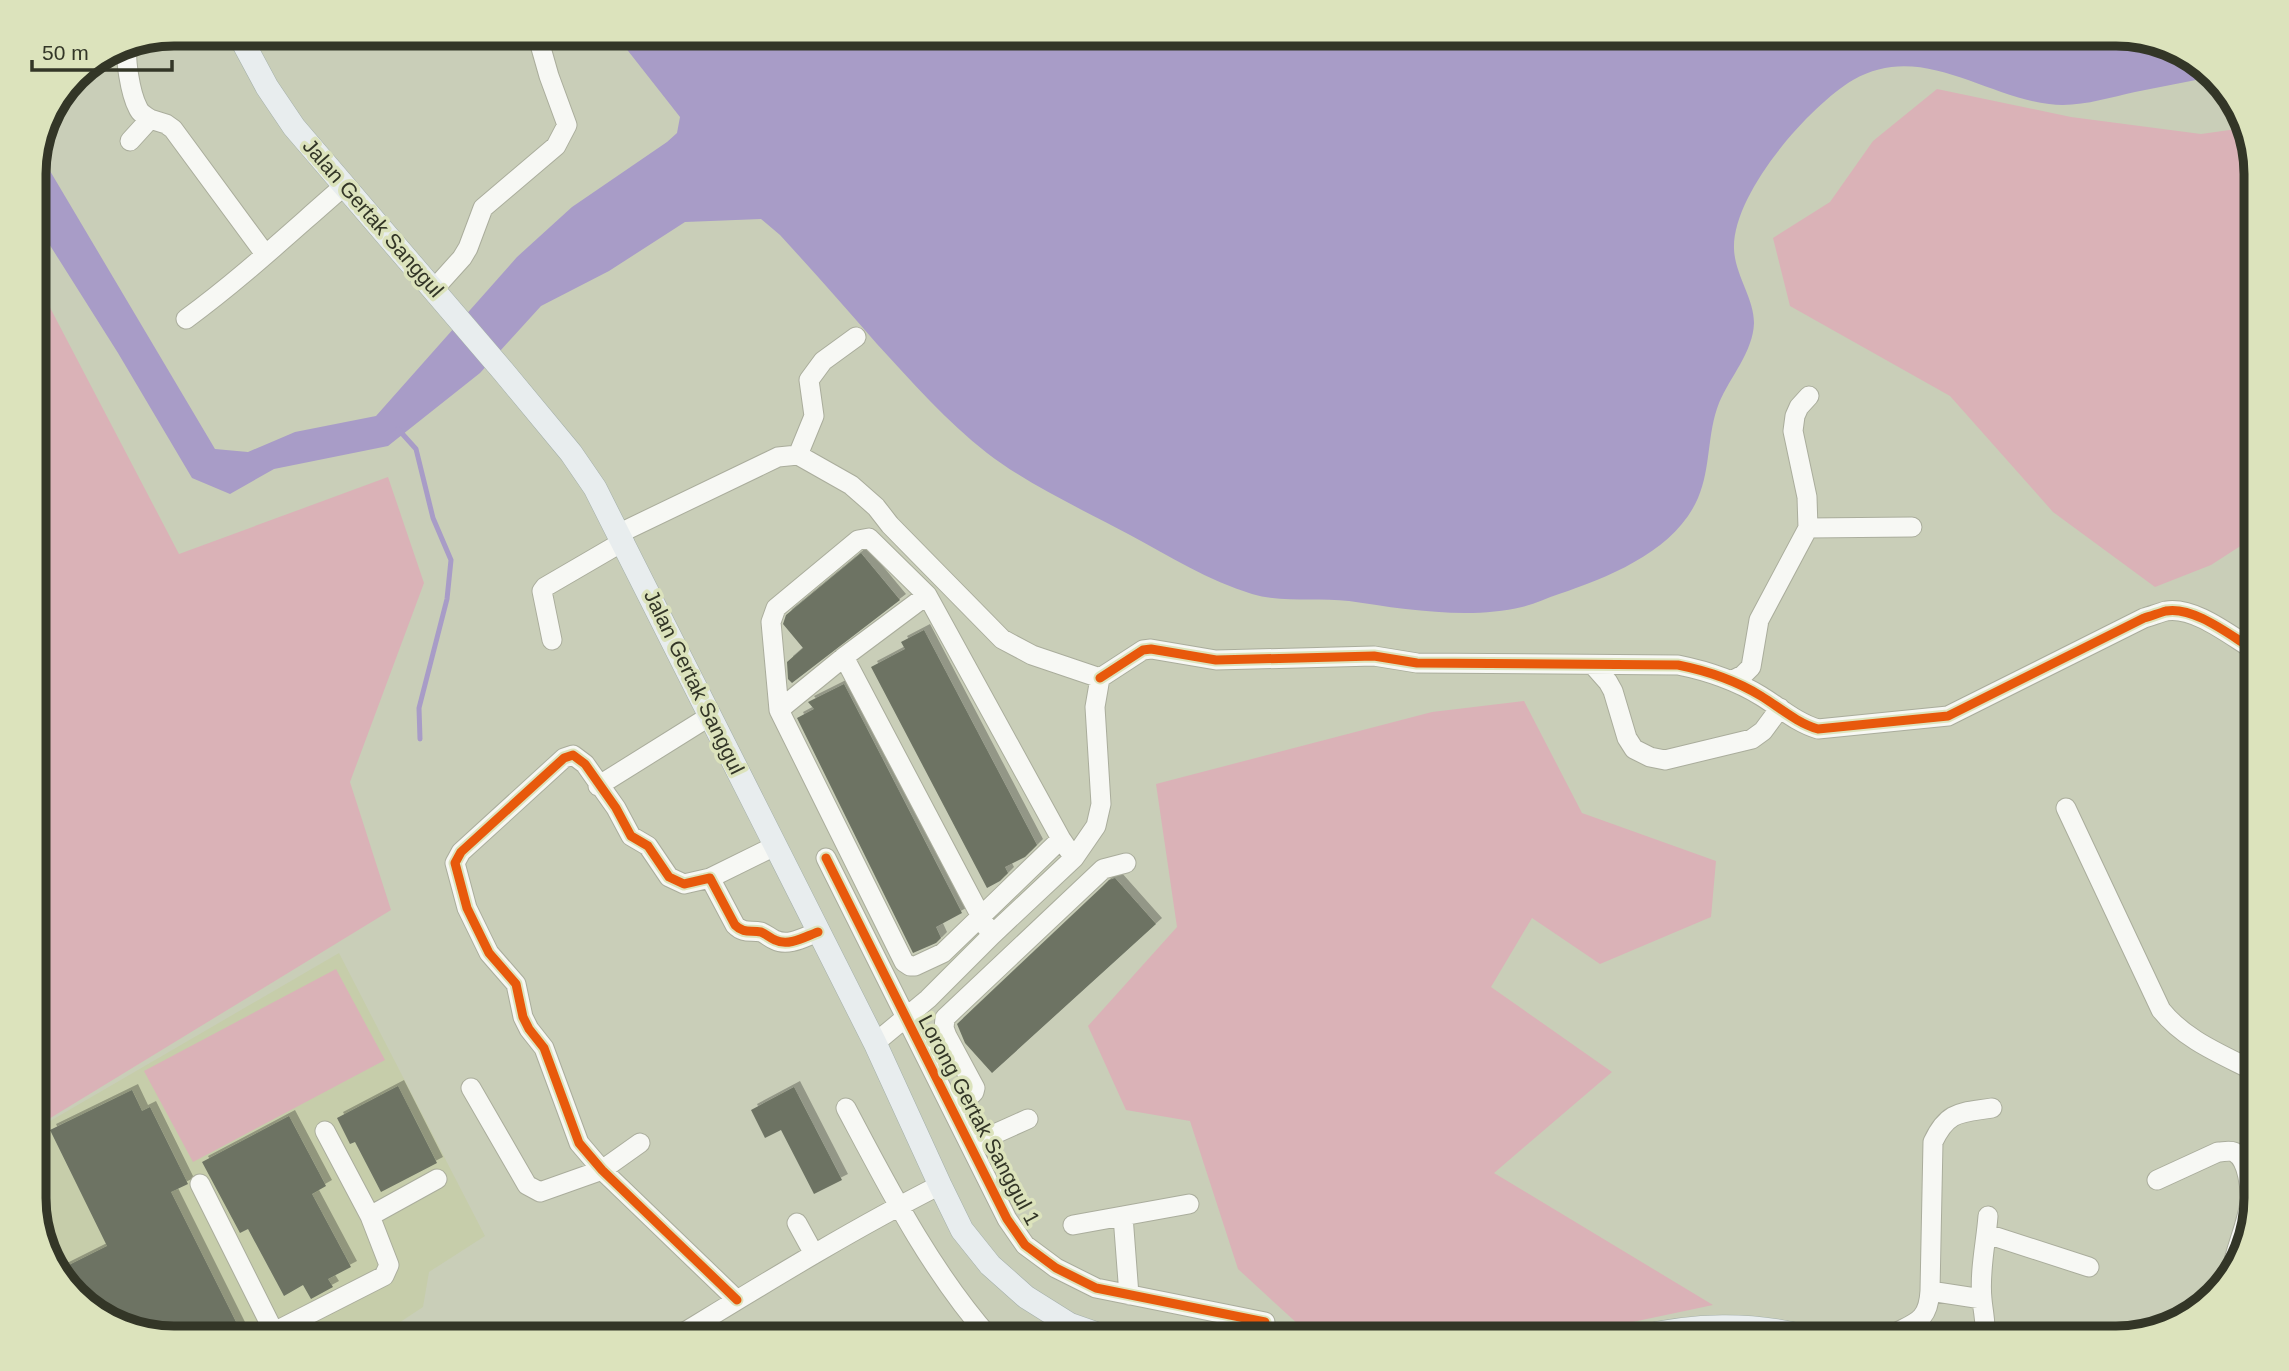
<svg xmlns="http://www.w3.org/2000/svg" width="2289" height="1371" font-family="Arial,sans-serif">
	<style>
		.built { fill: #c6cdaa }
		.green { fill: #dab2b7 }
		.water { fill: #a89cc7 }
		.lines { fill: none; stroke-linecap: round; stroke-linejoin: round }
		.stream { stroke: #a89cc7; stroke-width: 5 }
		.building { fill: #6d7364; filter: url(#shadow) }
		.minor-casing { stroke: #aaad9c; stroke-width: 21 }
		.major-casing { stroke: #a4afa9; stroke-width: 24 }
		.minor { stroke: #f7f8f4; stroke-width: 19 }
		.major { stroke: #e8edee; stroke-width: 23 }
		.cycleway-casing { stroke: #dce3bc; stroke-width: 13 }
		.cycleway { stroke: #e8590c; stroke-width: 9 }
		.labels { text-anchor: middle; stroke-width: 7; stroke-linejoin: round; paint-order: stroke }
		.street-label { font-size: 21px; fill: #333627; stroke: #dce3bc }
		.rim { fill: none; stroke: #333627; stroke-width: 9 }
	</style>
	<defs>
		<filter id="shadow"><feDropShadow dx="6" dy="-6" stdDeviation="0" flood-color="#0004"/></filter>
	</defs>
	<rect width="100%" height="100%" fill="#c9ceb8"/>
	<!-- built -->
	<path class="built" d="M339 953 485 1236 429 1272 423 1307 376 1338H173L103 1319 54 1270 45 1124Z"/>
	<!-- green -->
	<path class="green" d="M1937 89 2071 117 2201 134 2244 128 2255 165 2256 536 2211 565 2155 587 2053 512 1950 396 1790 306 1773 238 1830 202 1873 141Z
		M34 277 179 554 388 477 424 583 350 782 391 910 34 1128Z
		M1524 701 1582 813 1716 861 1711 917 1600 964 1532 918 1491 987 1612 1072 1494 1173 1713 1305 1557 1338H1306L1299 1325 1238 1269 1190 1121 1126 1110 1088 1026 1177 927 1156 784 1432 712Z
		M336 969 385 1060 193 1162 144 1071Z"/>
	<!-- water -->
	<path class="water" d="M614 33H2115L2186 52 2211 77C2186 82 2160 87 2135 92 2107 98 2078 108 2049 104 1983 96 1920 41 1853 80 1808 107 1732 194 1734 249 1735 275 1754 298 1754 323 1753 352 1730 377 1719 403 1707 433 1711 468 1698 498 1676 550 1610 577 1559 594 1547 598 1535 604 1522 607 1469 620 1402 609 1349 601 1317 597 1283 603 1252 594 1209 581 1169 556 1130 535 1085 511 1027 484 987 453 946 421 912 382 877 344 845 307 813 271 780 235L761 219 685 222 609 271 541 306 480 373 388 446 274 469 230 494 192 478 118 353 34 220V165L37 149 215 449 248 452 295 432 376 416 517 257 572 207 667 142 677 133 680 117Z"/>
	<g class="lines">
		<!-- stream -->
		<path class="stream" d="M398 429 416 449 433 518 451 560 447 599 419 708 420 739"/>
	</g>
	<!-- building -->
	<path class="building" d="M861 553 900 600 792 683 788 679 787 662 803 648 783 624 786 615Z
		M924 630 1037 845 1025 857 1005 867 1008 873 1000 881 987 888 871 667 905 649 901 642Z
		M844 684 962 913 936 927 941 938 936 943 913 953 797 718 814 709 808 702Z
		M1115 878 1156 924 992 1073 965 1043 957 1024 1102 887 1109 880Z
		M398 1086 437 1163 381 1192 355 1142 350 1144 337 1118Z
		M794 1087 842 1180 814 1194 781 1130 765 1138 751 1110Z
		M132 1090 142 1111 150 1107 188 1184 171 1192 244 1338H173L103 1319 64 1279 59 1270 107 1246 50 1130Z
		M289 1116 326 1186 312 1194 351 1267 328 1279 333 1287 311 1299 303 1285 284 1296 248 1229 240 1233 202 1162Z"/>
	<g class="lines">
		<!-- minor casing -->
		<g class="minor-casing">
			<path id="minor" d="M129 42C123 55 131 95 138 108 140 113 145 116 150 119L130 141
				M150 119 166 124 173 129 265 254
				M434 289 462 258 468 248 483 208 556 146 567 125 549 76 539 41
				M186 319C242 278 292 231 344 186
				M798 455 814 416 809 380 823 361 856 337
				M1808 528 1912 527
				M620 533 778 457 798 455 851 485 876 507 890 525 1002 639 1032 655 1100 678
				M552 640 542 591 545 587 624 541
				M844 657 987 928
				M1593 665 1608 682 1613 691 1627 738 1634 749 1650 757 1665 760 1752 739 1763 731 1780 708
				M1100 678 1143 650 1151 649 1216 660 1374 656 1417 663 1678 665C1708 671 1735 680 1761 696 1779 707 1797 723 1818 729L1948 716 2144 618C2151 616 2159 613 2166 611 2195 606 2232 637 2256 651
				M1733 680 1743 675 1751 667 1759 620 1808 528 1807 497 1793 431 1795 416 1799 407 1809 396
				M779 710 844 657 927 595
				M598 786 710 716
				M2066 808 2161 1010C2185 1040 2221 1054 2256 1072
				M1061 839 943 953 915 966H910L904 962 779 710 771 622 776 608 858 540 869 538 927 595 1061 839 1074 858
				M826 858 1007 1219 1025 1245 1056 1268 1096 1288 1265 1322
				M710 878 775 846
				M875 1043 928 999 992 935 1074 858 1096 826 1101 804 1095 707 1100 678
				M471 1088 527 1185 540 1192 602 1170 640 1143
				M846 1108C888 1187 930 1270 990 1338
				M954 1112 974 1092 975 1088 947 1036 944 1028 945 1018 1103 869 1126 863
				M970 1145 1028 1119
				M2157 1180 2218 1152C2223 1152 2229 1150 2234 1152 2248 1159 2251 1190 2250 1203 2246 1227 2235 1250 2231 1274
				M200 1184 277 1338
				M370 1216 437 1179
				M1123 1216 1129 1295
				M797 1223 814 1254
				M1073 1225 1189 1204
				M1987 1234 2089 1267
				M1930 1291 1933 1142C1948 1110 1961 1113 1992 1108
				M737 1300 602 1170 579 1143 544 1048 529 1029 523 1017 516 984 489 953 467 908 455 863 461 852 564 758 573 755 585 764 616 808 631 836 648 846 669 877 684 884 710 878 735 925C744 934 750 930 761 932 766 934 770 938 775 940 789 947 806 936 818 932
				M274 1332 384 1276 389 1265 370 1216 325 1131
				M675 1338C762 1285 849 1231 940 1185
				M1887 1338C1912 1322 1928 1325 1930 1291L1982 1299
				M1984 1338C1987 1324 1983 1313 1982 1299 1979 1272 1986 1243 1988 1216"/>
		</g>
		<!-- major casing -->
		<g class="major-casing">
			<path id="major" d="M238 33 267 87 294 127 503 371 571 453 595 488 875 1043 940 1185 962 1230 990 1265 1026 1297 1069 1324 1109 1338
				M1634 1338C1694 1324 1751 1322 1811 1338"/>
		</g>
		<!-- minor -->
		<use href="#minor" class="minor"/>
		<!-- major -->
		<use href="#major" class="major"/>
		<!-- cycleway casing -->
		<g class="cycleway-casing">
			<path id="cycleway" d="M1100 678 1143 650 1151 649 1216 660 1374 656 1417 663 1678 665C1708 671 1735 680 1761 696 1779 707 1797 723 1818 729L1948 716 2144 618C2151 616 2159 613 2166 611 2195 606 2232 637 2256 651
				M826 858 1007 1219 1025 1245 1056 1268 1096 1288 1265 1322
				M737 1300 602 1170 579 1143 544 1048 529 1029 523 1017 516 984 489 953 467 908 455 863 461 852 564 758 573 755 585 764 616 808 631 836 648 846 669 877 684 884 710 878 735 925C744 934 750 930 761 932 766 934 770 938 775 940 789 947 806 936 818 932"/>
		</g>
		<!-- cycleway -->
		<use href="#cycleway" class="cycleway"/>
	</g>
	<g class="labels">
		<!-- street labels -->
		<g class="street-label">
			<text transform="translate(373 218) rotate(49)" y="7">Jalan Gertak Sanggul</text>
			<text transform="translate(694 682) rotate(64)" y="7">Jalan Gertak Sanggul</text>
			<text transform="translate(979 1120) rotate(62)" y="7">Lorong Gertak Sanggul 1</text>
		</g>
	</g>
	<!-- crop -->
	<path d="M0 0H2289V1371H0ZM174 46H2116A128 128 0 0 1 2244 174V1198A128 128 0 0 1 2116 1326H174A128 128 0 0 1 46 1198V174A128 128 0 0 1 174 46Z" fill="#dce3bc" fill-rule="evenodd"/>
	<path class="rim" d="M174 46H2116A128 128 0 0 1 2244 174V1198A128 128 0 0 1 2116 1326H174A128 128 0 0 1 46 1198V174A128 128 0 0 1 174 46Z"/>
	<!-- scale -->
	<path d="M32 60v10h140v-10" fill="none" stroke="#333627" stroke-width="3.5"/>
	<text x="42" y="60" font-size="21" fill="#333627" stroke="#dce3bc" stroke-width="5" paint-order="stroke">50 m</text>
</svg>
